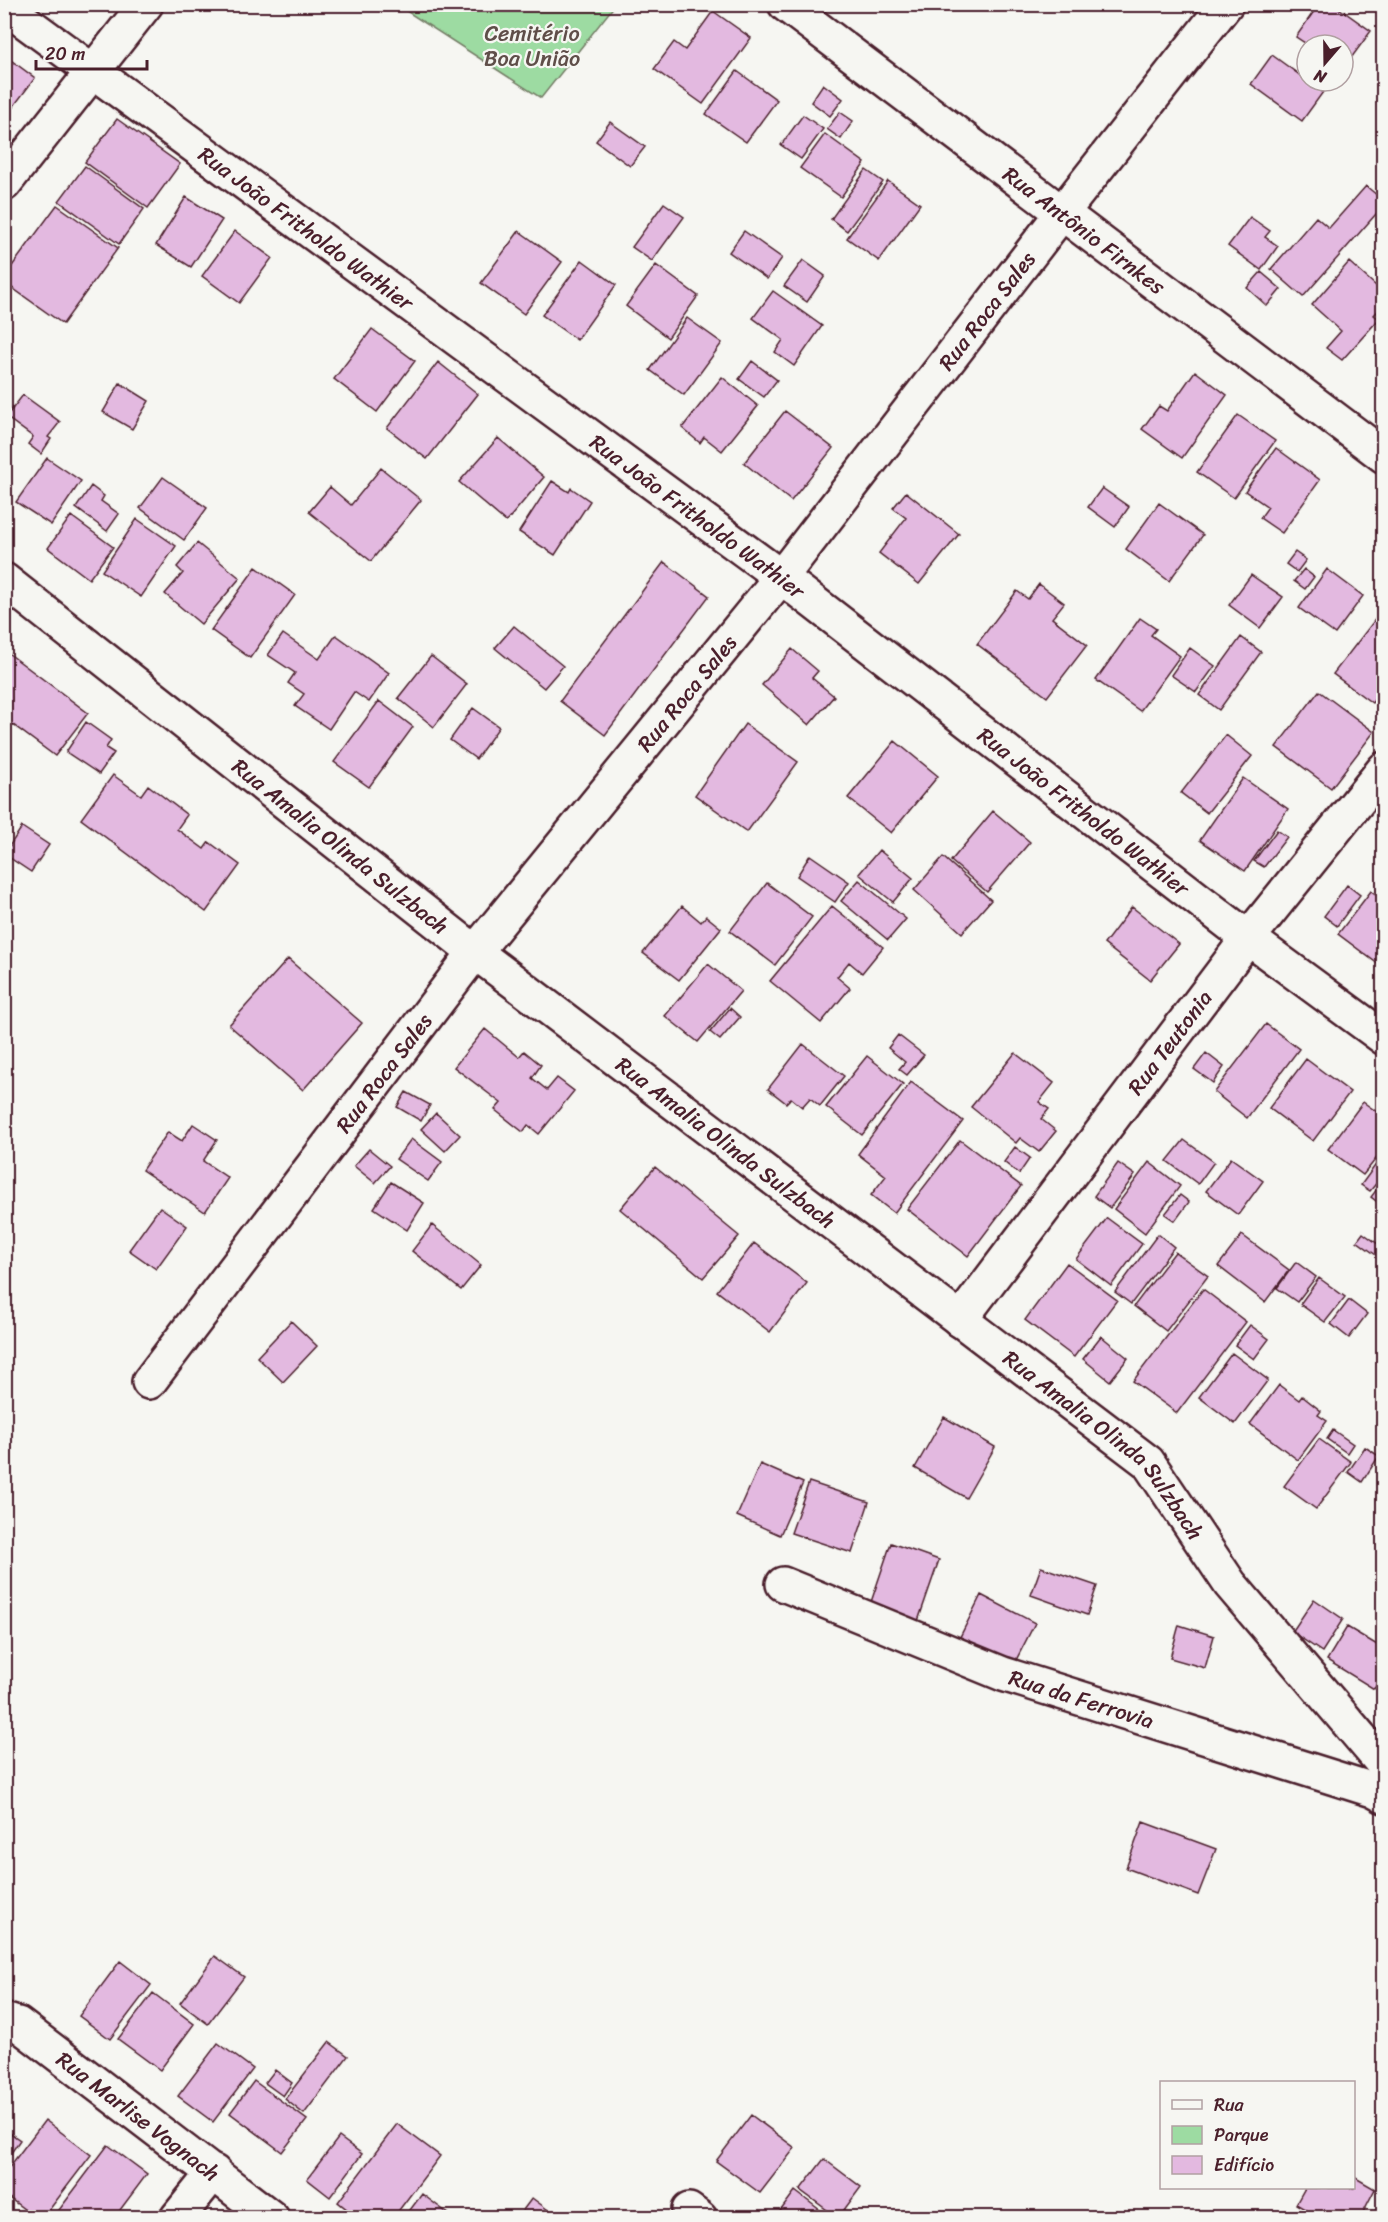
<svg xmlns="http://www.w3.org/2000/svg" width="1388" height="2222" font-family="Sriracha,sans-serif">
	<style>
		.green { fill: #9ddba2; stroke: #747d66; stroke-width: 1.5 }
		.building { fill: #e3b9e0; stroke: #4a1f2b; stroke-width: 1.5 }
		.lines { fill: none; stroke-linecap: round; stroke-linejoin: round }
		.minor-casing { stroke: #4a1f2b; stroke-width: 38 }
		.tertiary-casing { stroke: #4a1f2b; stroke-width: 38 }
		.minor { stroke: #f6f6f2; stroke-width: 33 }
		.tertiary { stroke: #f6f6f2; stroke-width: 33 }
		.labels { text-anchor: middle; stroke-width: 4.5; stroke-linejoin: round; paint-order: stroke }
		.park-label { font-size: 22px; fill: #5f4e49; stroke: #f6f6f2 }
		.street-label { font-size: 22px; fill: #4a1f2b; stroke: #f6f6f2 }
	</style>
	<rect width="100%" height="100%" fill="#f6f6f2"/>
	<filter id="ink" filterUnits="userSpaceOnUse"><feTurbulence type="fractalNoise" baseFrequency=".0167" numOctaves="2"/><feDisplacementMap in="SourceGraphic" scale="12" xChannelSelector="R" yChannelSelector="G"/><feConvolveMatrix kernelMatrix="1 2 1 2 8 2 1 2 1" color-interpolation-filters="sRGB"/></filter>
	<g filter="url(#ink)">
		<!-- green -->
		<path class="green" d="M397 5H615L541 98Z"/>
		<!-- building -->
		<path class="building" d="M1319 4H1333L1371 31 1343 69V45H1308L1296 37Z
			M713 11 751 38 703 104 654 69 674 42 685 50Z
			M4 55 35 78 7 115 4 113Z
			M1272 55 1323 92 1302 121 1251 84Z
			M737 71 777 100 746 142 706 114Z
			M1316 81H1336L1329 91Z
			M823 84 843 99 830 116 811 102Z
			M840 112 853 121 841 139 827 129Z
			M803 115 823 129 801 159 781 145Z
			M117 119 180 164 148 208 85 162Z
			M610 122 645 147 630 166 596 141Z
			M825 134 865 163 841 197 800 168Z
			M85 166 144 209 119 244 59 201Z
			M866 170 883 182 847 231 831 219Z
			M888 181 920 204 879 261 847 238Z
			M1366 186 1384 201V205L1303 297 1271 269 1316 217 1329 228Z
			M186 197 222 220 191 267 156 245Z
			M664 203 684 217 652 261 632 247Z
			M57 205 118 248 63 324 4 282V277Z
			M1250 217 1270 231 1265 237 1278 246 1261 270 1228 246Z
			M235 231 272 258 239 303 202 276Z
			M519 231 562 262 524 314 481 283Z
			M744 231 782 258 767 279 729 252Z
			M582 260 616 285 577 340 542 315Z
			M803 260 825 276 807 302 784 286Z
			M1349 262 1384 293V305L1374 315 1379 319 1342 360 1326 348 1341 331 1312 305Z
			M656 265 698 296 668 338 626 306Z
			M1261 272 1281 289 1267 306 1247 288Z
			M773 291 822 326 794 366 775 352 783 340 753 318Z
			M687 318 722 343 684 395 650 370Z
			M372 329 415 361 377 412 334 379Z
			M752 361 777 380 764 397 739 379Z
			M438 362 478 394 427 459 387 428Z
			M1195 371 1227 395 1182 458 1142 429 1159 406 1167 411Z
			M722 377 758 406 722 451 704 437 700 443 682 428Z
			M120 383 149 401 132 429 103 412Z
			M23 395 60 422 48 437 51 439 41 454 28 444 33 437 6 417Z
			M785 411 833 448 791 501 744 463Z
			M1238 415 1275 441 1234 498 1197 472Z
			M498 438 544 477 506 522 459 482Z
			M1276 448 1320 480 1282 533 1260 518 1268 507 1245 491Z
			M47 458 81 481 51 525 16 502Z
			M381 468 421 500 371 561 309 512 330 487 351 505Z
			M163 477 207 508 184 540 140 508Z
			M552 481 569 492 571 488 590 501 555 555 519 532Z
			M91 486 104 496 101 501 119 514 107 531 76 508Z
			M1102 488 1129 507 1115 527 1088 507Z
			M906 492 959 534 919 584 879 553 906 518 893 508Z
			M1159 503 1203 535 1169 581 1126 549Z
			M71 516 113 547 89 579 48 548Z
			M137 519 176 546 141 597 102 571Z
			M197 543 240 578 201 624 165 594 183 573 177 567Z
			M1295 552 1306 560 1297 572 1286 564Z
			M664 562 709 596 605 735 560 701Z
			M256 567 295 595 250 658 211 630Z
			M1304 569 1314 577 1305 589 1294 581Z
			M1327 569 1363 596 1335 634 1299 608Z
			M1251 575 1283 597 1260 628 1229 605Z
			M1039 584 1064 603 1052 618 1087 645 1047 697 977 644 1017 591 1028 599Z
			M1384 608V687L1372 703 1333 674Z
			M1140 618 1156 629 1151 635 1180 656 1140 711 1096 680Z
			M514 626 563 666 544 688 495 648Z
			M283 634 319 659 336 635 389 673 369 702 354 692 329 729 295 706 304 694 288 683 295 673 268 655Z
			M1241 637 1261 652 1219 710 1199 695Z
			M1190 648 1215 666 1196 692 1171 675Z
			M792 649 818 671 812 678 834 696 809 725 762 685Z
			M4 650 88 713 55 756 4 718Z
			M431 656 467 684 434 727 398 698Z
			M1319 691 1374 732 1331 788 1276 747Z
			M379 701 413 727 369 787 334 762Z
			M473 708 499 727 476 759 450 740Z
			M86 722 111 740 106 748 114 753 99 774 66 752Z
			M745 724 798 762 747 832 695 795Z
			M1226 735 1252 756 1207 813 1181 793Z
			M895 741 938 776 891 833 848 798Z
			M113 775 141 795 148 785 187 815 177 829 204 849 209 842 240 865 206 912 81 819Z
			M1243 778 1288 809 1245 871 1200 840Z
			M993 811 1030 842 987 892 951 861Z
			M22 827 49 845 31 872 4 854Z
			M1277 830 1287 837 1264 867 1254 861Z
			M879 850 913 878 893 902 859 874Z
			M810 855 849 882 835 902 797 876Z
			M943 857 991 900 962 933 914 890Z
			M859 880 906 919 888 940 841 901Z
			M767 883 812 917 775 965 730 931Z
			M1347 885 1360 895 1337 926 1324 916Z
			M1371 891 1384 900 1382 967 1338 934Z
			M682 906 701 922 706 916 721 928 679 980 643 953Z
			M832 906 883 947 862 973 849 962 837 977 850 988 821 1023 770 981Z
			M1132 907 1179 944 1150 980 1104 944Z
			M288 959 362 1023 303 1090 229 1025Z
			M708 964 741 991 698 1042 665 1016Z
			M730 1008 740 1017 720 1040 710 1032Z
			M1266 1024 1299 1049 1247 1118 1214 1092Z
			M485 1029 519 1057 524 1051 541 1065 532 1078 547 1090 557 1078 574 1091 539 1134 528 1125 523 1132 495 1110 501 1103 454 1067Z
			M898 1035 924 1055 907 1075 899 1069 905 1062 888 1048Z
			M803 1044 844 1076 820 1106 810 1098 802 1107 791 1098 786 1103 768 1089Z
			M1015 1053 1054 1083 1039 1102 1049 1109 1041 1119 1056 1131 1039 1152 1020 1138 1016 1143 971 1107Z
			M1206 1053 1224 1067 1213 1083 1194 1069Z
			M867 1056 903 1084 862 1135 826 1107Z
			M1306 1059 1350 1092 1313 1141 1269 1108Z
			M911 1082 963 1121 894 1213 871 1195 886 1176 858 1154Z
			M406 1092 430 1105 421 1121 397 1107Z
			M1363 1102 1384 1117V1149L1363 1175 1328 1149Z
			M436 1113 460 1135 445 1151 421 1129Z
			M193 1124 217 1140 203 1161 228 1178 205 1212 142 1170 168 1132 182 1141Z
			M411 1139 442 1162 428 1181 396 1159Z
			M960 1140 1021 1186 968 1256 907 1209Z
			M1184 1140 1214 1162 1198 1184 1167 1161Z
			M1015 1147 1030 1158 1019 1174 1004 1162Z
			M369 1149 390 1166 375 1183 354 1166Z
			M1231 1158 1263 1181 1238 1215 1206 1191Z
			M1149 1162 1180 1186 1145 1233 1114 1209Z
			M1118 1163 1135 1175 1110 1208 1094 1196Z
			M1377 1163 1384 1168V1174L1370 1191 1361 1185Z
			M655 1167 739 1236 703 1278 620 1209Z
			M1384 1180V1207L1371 1197Z
			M391 1182 424 1203 407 1230 374 1208Z
			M1180 1195 1189 1202 1175 1221 1165 1214Z
			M160 1207 187 1226 156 1269 129 1250Z
			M1107 1218 1142 1244 1111 1286 1076 1259Z
			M432 1225 481 1265 461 1290 412 1251Z
			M1363 1233 1382 1247 1376 1255 1357 1241Z
			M1158 1234 1174 1247 1131 1304 1115 1292Z
			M1242 1235 1289 1270 1265 1302 1218 1266Z
			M754 1243 807 1283 770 1332 717 1291Z
			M1175 1252 1208 1276 1166 1331 1134 1306Z
			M1296 1262 1316 1277 1297 1302 1277 1288Z
			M1067 1263 1117 1300 1074 1357 1025 1320Z
			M1319 1278 1345 1297 1325 1322 1300 1304Z
			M1203 1289 1246 1322 1177 1413 1133 1381Z
			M1349 1300 1367 1314 1349 1338 1331 1324Z
			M291 1321 317 1346 283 1382 257 1357Z
			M1250 1325 1269 1339 1254 1359 1235 1345Z
			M1101 1336 1128 1358 1110 1381 1083 1359Z
			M1232 1353 1268 1380 1235 1424 1199 1397Z
			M1279 1385 1299 1400 1302 1396 1321 1411 1318 1415 1327 1421 1298 1460 1250 1424Z
			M944 1417 995 1447 966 1498 915 1468Z
			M1333 1430 1353 1444 1347 1453 1327 1439Z
			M1319 1439 1351 1462 1316 1509 1284 1486Z
			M1365 1447 1379 1456 1362 1482 1348 1472Z
			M760 1464 803 1483 780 1535 737 1516Z
			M809 1482 869 1502 852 1553 791 1533Z
			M891 1543 939 1560 918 1621 870 1605Z
			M1041 1567 1097 1586 1087 1615 1031 1595Z
			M981 1595 1035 1623 1013 1666 959 1639Z
			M1314 1599 1343 1619 1322 1652 1292 1632Z
			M1179 1625 1214 1636 1205 1668 1170 1658Z
			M1347 1627 1384 1649V1675L1374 1689 1327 1660Z
			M1143 1822 1216 1849 1198 1895 1126 1868Z
			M215 1956 244 1977 208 2024 180 2003Z
			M120 1961 151 1985 110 2039 79 2016Z
			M153 1993 194 2024 160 2070 118 2039Z
			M329 2042 348 2056 304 2114 285 2099Z
			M218 2043 253 2069 213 2122 178 2096Z
			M275 2070 292 2083 283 2096 265 2083Z
			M254 2081 307 2120 282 2152 230 2113Z
			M751 2115 795 2148 760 2193 716 2161Z
			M45 2120 91 2155 43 2218H36L4 2194V2174Z
			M397 2124 440 2156 393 2218H358L338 2202Z
			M4 2129 20 2140 4 2163Z
			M339 2137 362 2154 330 2197 307 2179Z
			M108 2145 147 2174 114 2218H53Z
			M824 2159 861 2187 838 2218 800 2190Z
			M1354 2177 1375 2189 1360 2218H1320L1296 2204 1305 2188H1354Z
			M795 2191 829 2217 828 2218H775Z
			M422 2194 454 2218H404Z
			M532 2198 559 2218H517Z"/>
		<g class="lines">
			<!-- minor casing -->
			<g class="minor-casing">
				<g id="minor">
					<path id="s1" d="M785 4 1384 456"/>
					<path id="s2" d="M4 6 781 577 1248 938 1384 1038"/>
					<path d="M4 184 146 4"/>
					<path id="s3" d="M960 1320 1248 938 1384 769"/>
					<path id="s4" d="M149 1382 475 952 781 577 1061 214 1226 4"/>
					<path id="s5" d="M783 1584 1003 1674 1373 1790 1384 1796"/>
					<path id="s6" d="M4 2020 18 2024 272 2218"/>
					<path d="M689 2210 700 2218"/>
					<path d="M177 2218 214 2172"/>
				</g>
			</g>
			<!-- tertiary casing -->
			<g class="tertiary-casing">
				<g id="tertiary">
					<path id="s7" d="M4 580 475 952 1148 1462 1230 1584 1384 1765"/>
				</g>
			</g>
			<!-- minor -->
			<use href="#minor" class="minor"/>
			<!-- tertiary -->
			<use href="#tertiary" class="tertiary"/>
		</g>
	</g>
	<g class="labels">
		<!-- park labels -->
		<g class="park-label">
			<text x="532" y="41">Cemitério<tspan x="532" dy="25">Boa União</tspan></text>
		</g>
		<!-- street labels -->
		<g class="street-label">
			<text dy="8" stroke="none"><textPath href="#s2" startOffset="375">Rua João Fritholdo Wathier</textPath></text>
			<text dy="8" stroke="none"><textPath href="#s1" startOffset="375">Rua Antônio Firnkes</textPath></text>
			<text dy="8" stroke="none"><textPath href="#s4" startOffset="1360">Rua Roca Sales</textPath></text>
			<text dy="8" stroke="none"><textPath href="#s2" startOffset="861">Rua João Fritholdo Wathier</textPath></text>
			<text dy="8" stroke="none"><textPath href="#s4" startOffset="874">Rua Roca Sales</textPath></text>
			<text dy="8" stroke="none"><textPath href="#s2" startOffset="1347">Rua João Fritholdo Wathier</textPath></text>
			<text dy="8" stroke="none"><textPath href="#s7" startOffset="429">Rua Amalia Olinda Sulzbach</textPath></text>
			<text dy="8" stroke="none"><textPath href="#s3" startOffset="348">Rua Teutonia</textPath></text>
			<text dy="8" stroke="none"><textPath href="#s4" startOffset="388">Rua Roca Sales</textPath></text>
			<text dy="8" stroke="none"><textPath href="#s7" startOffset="915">Rua Amalia Olinda Sulzbach</textPath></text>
			<text dy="8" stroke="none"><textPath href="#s7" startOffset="1401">Rua Amalia Olinda Sulzbach</textPath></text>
			<text dy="8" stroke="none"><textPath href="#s5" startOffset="320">Rua da Ferrovia</textPath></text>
			<text dy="8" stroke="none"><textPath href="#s6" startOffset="166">Rua Marlise Vognach</textPath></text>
		</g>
	</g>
	<!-- margin -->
	<rect width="1388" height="2222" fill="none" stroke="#f6f6f2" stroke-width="24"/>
	<rect x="12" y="12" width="1364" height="2198" fill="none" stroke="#4a1f2b" stroke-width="2" filter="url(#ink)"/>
	<!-- legend -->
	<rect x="1160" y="2081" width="195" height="108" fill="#f6f6f2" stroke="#b1a0a2" stroke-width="1.5"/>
	<rect x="1172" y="2100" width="30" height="9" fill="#f6f6f2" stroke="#b1a0a2" stroke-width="1.5"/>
	<text x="1214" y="2111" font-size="18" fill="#4a1f2b">Rua</text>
	<rect x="1172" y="2126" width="30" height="18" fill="#9ddba2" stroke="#b1a0a2" stroke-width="1.5"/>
	<text x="1214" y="2141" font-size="18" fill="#4a1f2b">Parque</text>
	<rect x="1172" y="2156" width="30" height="18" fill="#e3b9e0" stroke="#b1a0a2" stroke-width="1.5"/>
	<text x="1214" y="2171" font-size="18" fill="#4a1f2b">Edifício</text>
	<!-- north arrow -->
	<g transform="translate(1325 63) rotate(200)"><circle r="28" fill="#f6f6f2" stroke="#b1a0a2" stroke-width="1.5"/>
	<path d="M0-4.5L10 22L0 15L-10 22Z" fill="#4a1f2b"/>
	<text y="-9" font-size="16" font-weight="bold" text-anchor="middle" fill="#4a1f2b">N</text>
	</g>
	<!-- scale -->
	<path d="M36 60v9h111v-9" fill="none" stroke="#4a1f2b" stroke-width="3"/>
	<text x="45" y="60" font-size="18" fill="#4a1f2b" stroke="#f6f6f2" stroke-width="4.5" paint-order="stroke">20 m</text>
</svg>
